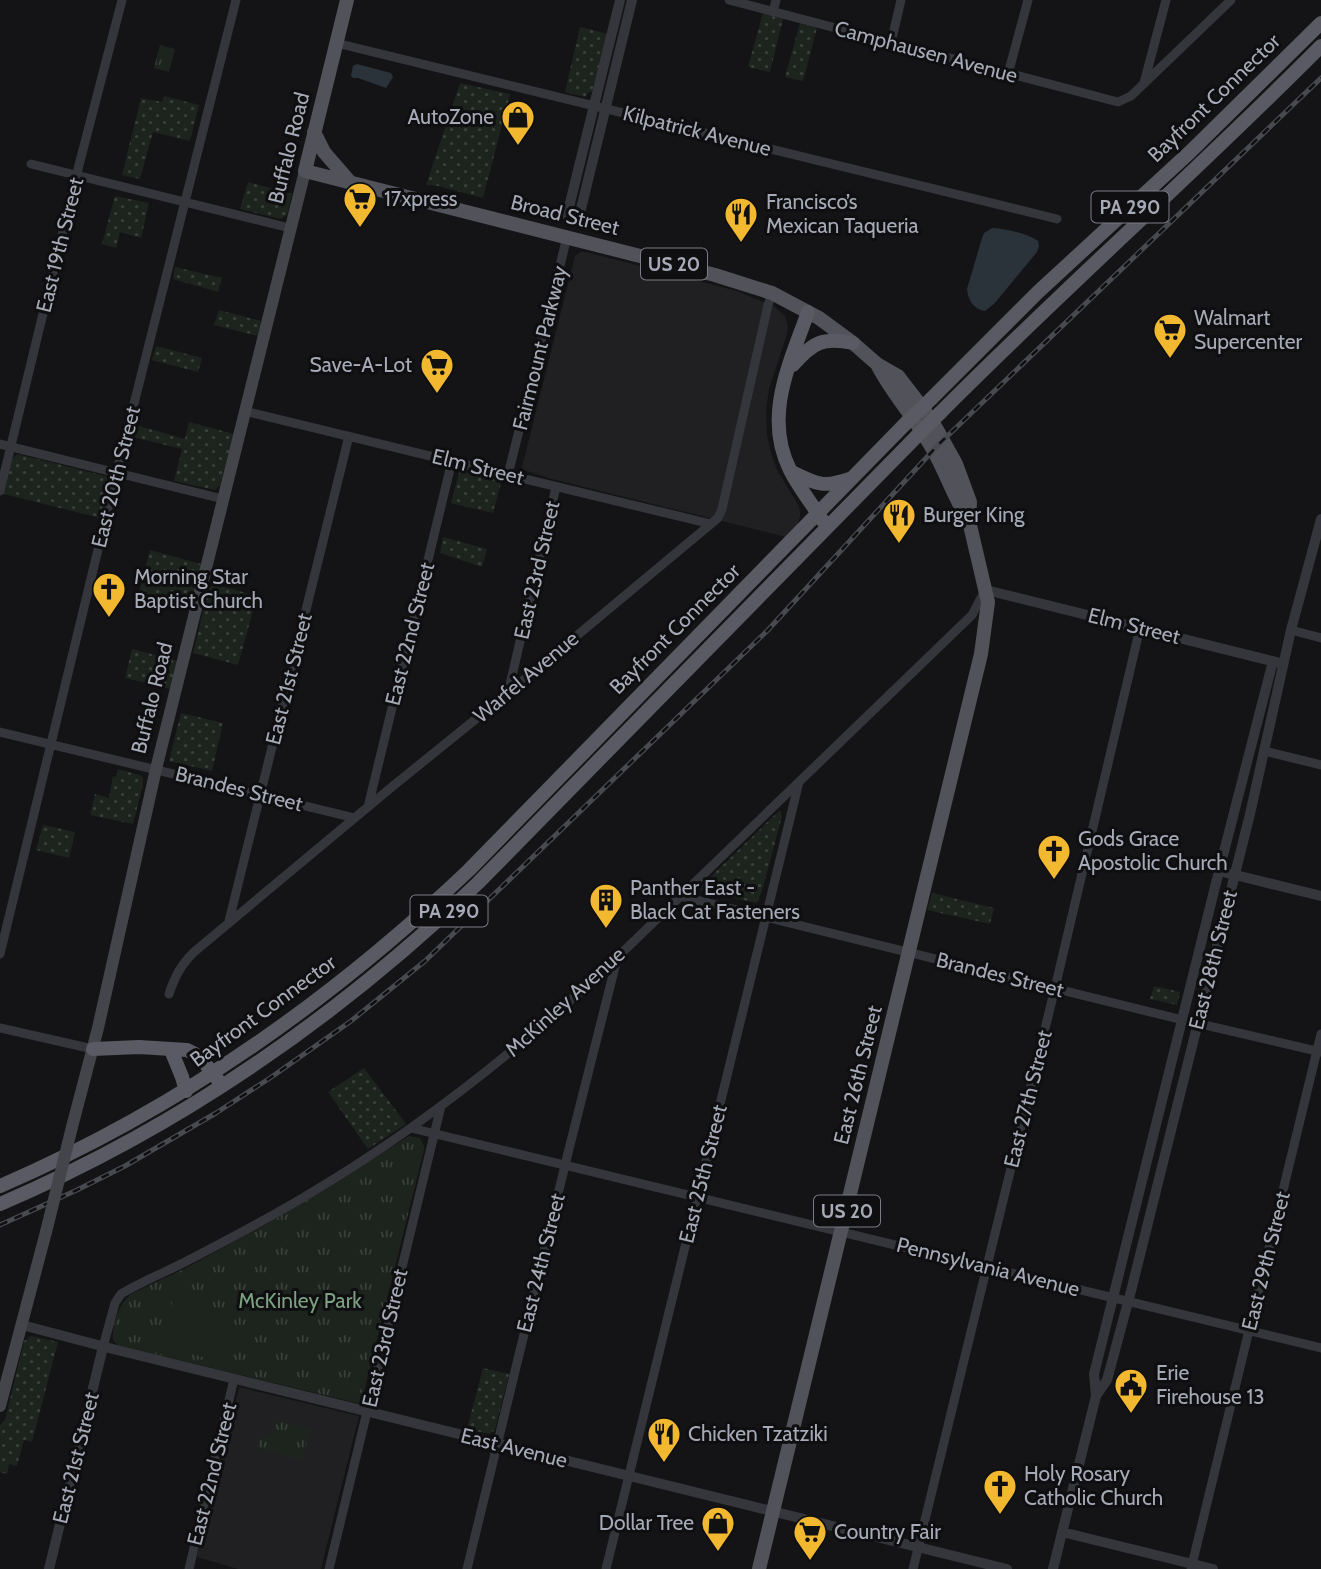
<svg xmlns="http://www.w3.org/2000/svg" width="1321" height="1569" font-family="Cabin,sans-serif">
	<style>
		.built { fill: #202023 }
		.grass { fill: url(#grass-dots) }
		.park { fill: url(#park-tufts) }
		.pitch { fill: #1c241d }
		.water { fill: #2a323a }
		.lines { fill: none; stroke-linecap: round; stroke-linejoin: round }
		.minor { stroke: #35363b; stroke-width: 9 }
		.tertiary { stroke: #35363b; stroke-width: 10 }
		.secondary { stroke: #43454b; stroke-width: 12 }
		.primary { stroke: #51525a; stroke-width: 14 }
		.trunk { stroke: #595a63; stroke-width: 14 }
		.rail-casing { stroke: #484a50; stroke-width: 5 }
		.rail { stroke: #0f0f11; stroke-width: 2.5; stroke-dasharray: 8; stroke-linecap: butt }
		.secondary-bridge { stroke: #43454b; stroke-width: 12 }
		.trunk-bridge { stroke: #595a63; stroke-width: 14 }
		.labels { text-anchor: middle; stroke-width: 6; stroke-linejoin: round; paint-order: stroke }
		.shield { fill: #0f0f11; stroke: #797c84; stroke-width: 2 }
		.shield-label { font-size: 19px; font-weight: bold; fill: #a6aab6 }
		.street-label { font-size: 21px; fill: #a6aab6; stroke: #0f0f11 }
		.poi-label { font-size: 21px; fill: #a6aab6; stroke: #0f0f11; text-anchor: start }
		.park-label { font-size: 21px; fill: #7ca180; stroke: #0f0f11 }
	</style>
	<defs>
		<pattern id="grass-dots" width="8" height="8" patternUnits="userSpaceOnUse" patternTransform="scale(1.75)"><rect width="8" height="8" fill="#1c241d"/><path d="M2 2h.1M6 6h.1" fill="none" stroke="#3a413c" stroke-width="1.8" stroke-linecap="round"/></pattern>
		<pattern id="park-tufts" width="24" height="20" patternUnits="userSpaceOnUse" patternTransform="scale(1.75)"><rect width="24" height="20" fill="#1c241d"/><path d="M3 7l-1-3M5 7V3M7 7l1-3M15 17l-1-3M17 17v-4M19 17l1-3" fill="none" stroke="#3a413c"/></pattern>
	</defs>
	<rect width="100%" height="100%" fill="#141416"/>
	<!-- built -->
	<path class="built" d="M580,252H586L737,291L775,307L785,316L788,327L787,334L769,389L766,411L767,435L771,453L778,472L798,504L800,512V517L796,528L786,537L552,479L524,470L522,467L575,256Z
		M239,1387L359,1416L321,1569H238L197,1557Z"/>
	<!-- grass -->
	<path class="grass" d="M763,13L783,19L770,72L748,67Z
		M800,23L817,28L803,81L785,77Z
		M580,27L608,34L592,92H589L585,97L565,92Z
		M460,83L510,94L483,198L438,186L426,185Z
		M164,96L199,105L190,141L153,132L140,179L122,175L141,98L162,102Z
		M248,182L292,194L287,215L281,219L240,209Z
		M115,196L149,203L141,238L120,232L116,248L102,244Z
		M175,267L222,278L218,292L173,279Z
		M219,310L261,321L258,336L214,325Z
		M156,346L202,358L198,372L152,360Z
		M189,422L234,434L220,485L215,490L174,481L182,449L133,437L136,425L185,439Z
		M17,454L109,477L110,481L100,518L4,494L12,459Z
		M460,469L502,479L493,513L451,503Z
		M443,537L487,549L482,567L440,553Z
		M150,550L201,564L191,610L138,596Z
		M210,583L257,596L238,665L193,653Z
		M132,649L178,661L171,689L125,678Z
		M181,713L223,723L212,771L169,761Z
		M118,769L140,775L143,778V785L133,824L90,815L95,794L109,798L113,776L116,777Z
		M780,810L782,816L762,891L757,903L700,890L701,886Z
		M43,825L75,832L69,858L36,850Z
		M932,893L994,908L990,924L927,910Z
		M1154,986L1180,992L1177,1005L1150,999Z
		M364,1068L406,1124L368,1149L328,1092Z
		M31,1336L58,1342L32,1442L24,1440L17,1466L9,1464L7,1474L0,1472V1425L5,1420L24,1341Z
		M483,1368L509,1374L495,1430L489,1434L467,1429Z"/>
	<!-- park -->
	<path class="park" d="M160,45L175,49L169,72L154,68Z
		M409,1136L420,1138L424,1146V1150L361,1404L118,1345L113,1340C112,1324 118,1305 131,1294L186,1268L263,1226L323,1191Z
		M276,1420L311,1429L302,1460L257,1449L261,1435L270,1437Z"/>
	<!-- pitch -->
	<path class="pitch" d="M173,1299L236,1314L224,1362L162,1347Z"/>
	<!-- water -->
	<path class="water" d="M357,64L391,73L393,77L386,88L358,78H353L351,76L353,66Z
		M992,228C1007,229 1026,233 1038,241L1039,246L1037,252L994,304L985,311C973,309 968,300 967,289L982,238L984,233Z"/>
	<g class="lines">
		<!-- minor -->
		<path class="minor" d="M729,0L1118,102L1131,96L1231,0
			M773,12L776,0
			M336,43L1057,219
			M891,43L901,0
			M1008,74L1028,0
			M1144,83L1166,0
			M31,164L290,228
			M244,411L711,524
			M0,444L223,499
			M508,475L567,237
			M0,491L79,165L122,0
			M1291,630L1321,638
			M508,693L556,487
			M0,732L355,818
			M1264,751L1321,765
			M368,807L452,461
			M680,896L1183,1020L1321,1052
			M229,921L349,436
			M0,954L119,463L236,0
			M169,994C175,976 181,965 194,952L393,786L508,693L718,518L722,509L768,305L772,293
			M0,1028L93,1049
			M411,1128L1321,1348
			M103,1347L115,1303L121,1294C141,1282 163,1273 183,1263C227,1240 272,1217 314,1191C418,1129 514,1053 603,971L972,615L984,592
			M189,1569L234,1379
			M329,1569L441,1106
			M467,1569L568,1153L617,959
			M606,1569L799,782
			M913,1569L1055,988L1140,628
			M1191,1569L1321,1034"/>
		<!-- tertiary -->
		<path class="tertiary" d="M620,0L570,203L567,215L573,221L579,217L632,0
			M986,590L1280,663
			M1219,871L1321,896
			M22,1325L113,1349L1007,1569
			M1096,1396L1107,1380L1131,1291L1250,814L1291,630L1321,519
			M1062,1532L1213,1569
			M49,1569L103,1347
			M1053,1569L1096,1396L1094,1374L1219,871L1273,661"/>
		<!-- secondary -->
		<path class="secondary" d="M72,1127L98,1028L156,769L305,171
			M0,1406L46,1232"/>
		<!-- primary -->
		<path class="primary" d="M347,0L305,171L715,275L772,293L819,318L853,343L877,364L898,376L925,411L936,428L956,464L970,502L969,521L988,602L981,654L759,1569
			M314,132L324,152L350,182
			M878,366C893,395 916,419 932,448C946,472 954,498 969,521"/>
		<!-- trunk -->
		<path class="trunk" d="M808,312C790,363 763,416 790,470C799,488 812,504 823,521
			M793,365C813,342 823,337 853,343
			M931,399L1038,292L1190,152L1321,23
			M940,413C1064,288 1197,171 1321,46
			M792,472C818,485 824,488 852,478
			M93,1049L139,1047L187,1050L195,1054L203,1061L218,1080
			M171,1050L182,1077L186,1091
			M0,1186C175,1111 331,1001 469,870L907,422
			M0,1204C178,1128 338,1017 478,883L916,437"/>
		<defs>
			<path id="rail" d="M0,1225L77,1190L125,1166L216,1113L270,1078L351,1021L425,961L768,630L938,445L1321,78"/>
		</defs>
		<!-- rail casing -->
		<use href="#rail" class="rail-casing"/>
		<!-- rail -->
		<use href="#rail" class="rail"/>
		<!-- secondary-bridge -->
		<path class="secondary-bridge" d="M46,1232L72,1127"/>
		<!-- trunk-bridge -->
		<path class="trunk-bridge" d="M907,422L931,399
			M916,437L940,413"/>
	</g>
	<!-- icons -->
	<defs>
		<symbol id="shop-pin" viewBox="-11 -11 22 30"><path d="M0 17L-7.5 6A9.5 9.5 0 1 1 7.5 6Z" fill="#f2b82f" stroke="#0f0f11"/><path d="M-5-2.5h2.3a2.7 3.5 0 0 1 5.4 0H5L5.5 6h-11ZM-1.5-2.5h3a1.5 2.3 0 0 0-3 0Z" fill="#111"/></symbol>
		<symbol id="supermarket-pin" viewBox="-11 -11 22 30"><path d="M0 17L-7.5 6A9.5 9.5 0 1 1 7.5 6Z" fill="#f2b82f" stroke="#0f0f11"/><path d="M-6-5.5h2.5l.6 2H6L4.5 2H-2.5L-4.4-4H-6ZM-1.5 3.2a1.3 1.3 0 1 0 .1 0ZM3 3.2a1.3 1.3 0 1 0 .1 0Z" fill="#111"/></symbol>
		<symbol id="restaurant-pin" viewBox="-11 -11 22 30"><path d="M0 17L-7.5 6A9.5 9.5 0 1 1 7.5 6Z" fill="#f2b82f" stroke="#0f0f11"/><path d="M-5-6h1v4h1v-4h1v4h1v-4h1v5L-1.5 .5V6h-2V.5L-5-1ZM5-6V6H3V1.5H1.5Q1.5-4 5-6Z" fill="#111"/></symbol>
		<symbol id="church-pin" viewBox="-11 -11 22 30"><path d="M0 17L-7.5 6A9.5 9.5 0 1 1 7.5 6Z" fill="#f2b82f" stroke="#0f0f11"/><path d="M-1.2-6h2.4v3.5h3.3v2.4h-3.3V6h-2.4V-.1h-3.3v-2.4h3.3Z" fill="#111"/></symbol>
		<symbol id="building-pin" viewBox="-11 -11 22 30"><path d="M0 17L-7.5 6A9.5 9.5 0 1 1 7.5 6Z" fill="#f2b82f" stroke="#0f0f11"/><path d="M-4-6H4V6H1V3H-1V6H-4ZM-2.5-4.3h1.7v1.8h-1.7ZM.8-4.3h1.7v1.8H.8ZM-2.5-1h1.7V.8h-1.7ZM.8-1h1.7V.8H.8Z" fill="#111"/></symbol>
		<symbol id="civic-pin" viewBox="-11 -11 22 30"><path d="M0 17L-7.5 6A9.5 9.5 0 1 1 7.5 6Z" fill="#f2b82f" stroke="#0f0f11"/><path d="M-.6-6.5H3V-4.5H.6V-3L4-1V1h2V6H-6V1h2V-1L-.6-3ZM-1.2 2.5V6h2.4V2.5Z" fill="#111"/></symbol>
	</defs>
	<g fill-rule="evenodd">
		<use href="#shop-pin" x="499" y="98" width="38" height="52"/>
		<use href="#supermarket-pin" x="341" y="180" width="38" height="52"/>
		<use href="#restaurant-pin" x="722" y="195" width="38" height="52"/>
		<use href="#supermarket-pin" x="1151" y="311" width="38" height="52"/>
		<use href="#supermarket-pin" x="418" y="346" width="38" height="52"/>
		<use href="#restaurant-pin" x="880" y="496" width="38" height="52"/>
		<use href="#church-pin" x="90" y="570" width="38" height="52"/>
		<use href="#church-pin" x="1035" y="832" width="38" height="52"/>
		<use href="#building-pin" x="587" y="881" width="38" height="52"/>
		<use href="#civic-pin" x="1112" y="1366" width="38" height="52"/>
		<use href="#restaurant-pin" x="645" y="1415" width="38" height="52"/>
		<use href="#church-pin" x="981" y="1467" width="38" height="52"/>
		<use href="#shop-pin" x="699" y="1504" width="38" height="52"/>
		<use href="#supermarket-pin" x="791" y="1513" width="38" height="52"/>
	</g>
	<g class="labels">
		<!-- shield labels -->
		<g class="shield">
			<rect x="1091.5" y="191.5" width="77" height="31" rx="5"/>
			<rect x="641" y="248.5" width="66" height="31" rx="5"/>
			<rect x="410.5" y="895.5" width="77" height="31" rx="5"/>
			<rect x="814" y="1195.5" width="66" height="31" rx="5"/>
		</g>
		<g class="shield-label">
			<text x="1130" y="214">PA 290</text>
			<text x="674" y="271">US 20</text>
			<text x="449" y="918">PA 290</text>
			<text x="847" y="1218">US 20</text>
		</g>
		<!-- street labels -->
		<g class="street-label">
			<text transform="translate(926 52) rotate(15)" y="7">Camphausen Avenue</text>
			<text transform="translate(1214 98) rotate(-44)" y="7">Bayfront Connector</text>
			<text transform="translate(697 131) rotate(14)" y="7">Kilpatrick Avenue</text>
			<text transform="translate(289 148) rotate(-76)" y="7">Buffalo Road</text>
			<text transform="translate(565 215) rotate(14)" y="7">Broad Street</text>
			<text transform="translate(60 245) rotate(-76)" y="7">East 19th Street</text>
			<text transform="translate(540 348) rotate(-76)" y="7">Fairmount Parkway</text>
			<text transform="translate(478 467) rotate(14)" y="7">Elm Street</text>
			<text transform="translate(116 477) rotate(-76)" y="7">East 20th Street</text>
			<text transform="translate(537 570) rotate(-77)" y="7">East 23rd Street</text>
			<text transform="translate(1134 626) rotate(14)" y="7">Elm Street</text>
			<text transform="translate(675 629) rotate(-45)" y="7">Bayfront Connector</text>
			<text transform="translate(410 634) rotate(-76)" y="7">East 22nd Street</text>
			<text transform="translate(526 677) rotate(-40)" y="7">Warfel Avenue</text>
			<text transform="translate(289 679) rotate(-76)" y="7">East 21st Street</text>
			<text transform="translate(152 698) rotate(-76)" y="7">Buffalo Road</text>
			<text transform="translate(239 789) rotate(14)" y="7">Brandes Street</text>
			<text transform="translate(1213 960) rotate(-76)" y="7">East 28th Street</text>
			<text transform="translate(1000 975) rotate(14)" y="7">Brandes Street</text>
			<text transform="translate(565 1002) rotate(-42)" y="7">McKinley Avenue</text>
			<text transform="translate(263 1011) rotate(-36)" y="7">Bayfront Connector</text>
			<text transform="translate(858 1075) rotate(-76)" y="7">East 26th Street</text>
			<text transform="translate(1028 1099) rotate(-76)" y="7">East 27th Street</text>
			<text transform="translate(703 1174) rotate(-76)" y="7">East 25th Street</text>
			<text transform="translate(1266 1261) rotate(-76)" y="7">East 29th Street</text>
			<text transform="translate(541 1263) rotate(-76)" y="7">East 24th Street</text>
			<text transform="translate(988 1267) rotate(14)" y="7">Pennsylvania Avenue</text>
			<text transform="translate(385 1338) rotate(-77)" y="7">East 23rd Street</text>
			<text transform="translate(514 1448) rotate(14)" y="7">East Avenue</text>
			<text transform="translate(76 1458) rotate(-76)" y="7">East 21st Street</text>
			<text transform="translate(212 1474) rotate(-76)" y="7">East 22nd Street</text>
		</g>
		<!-- poi labels -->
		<g class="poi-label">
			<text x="494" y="124" text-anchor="end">AutoZone</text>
			<text x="384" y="206">17xpress</text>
			<text x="766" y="209">Francisco’s<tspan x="766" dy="24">Mexican Taqueria</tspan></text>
			<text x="1194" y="325">Walmart<tspan x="1194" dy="24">Supercenter</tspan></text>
			<text x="412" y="372" text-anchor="end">Save-A-Lot</text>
			<text x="923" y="522">Burger King</text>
			<text x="134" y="584">Morning Star<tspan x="134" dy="24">Baptist Church</tspan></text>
			<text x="1078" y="846">Gods Grace<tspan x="1078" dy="24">Apostolic Church</tspan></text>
			<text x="630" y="895">Panther East -<tspan x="630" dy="24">Black Cat Fasteners</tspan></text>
			<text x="1156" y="1380">Erie<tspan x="1156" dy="24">Firehouse 13</tspan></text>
			<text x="688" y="1441">Chicken Tzatziki</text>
			<text x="1024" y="1481">Holy Rosary<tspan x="1024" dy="24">Catholic Church</tspan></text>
			<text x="694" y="1530" text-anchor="end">Dollar Tree</text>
			<text x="834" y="1539">Country Fair</text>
		</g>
		<!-- park labels -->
		<g class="park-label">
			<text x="300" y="1308">McKinley Park</text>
		</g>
	</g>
</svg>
